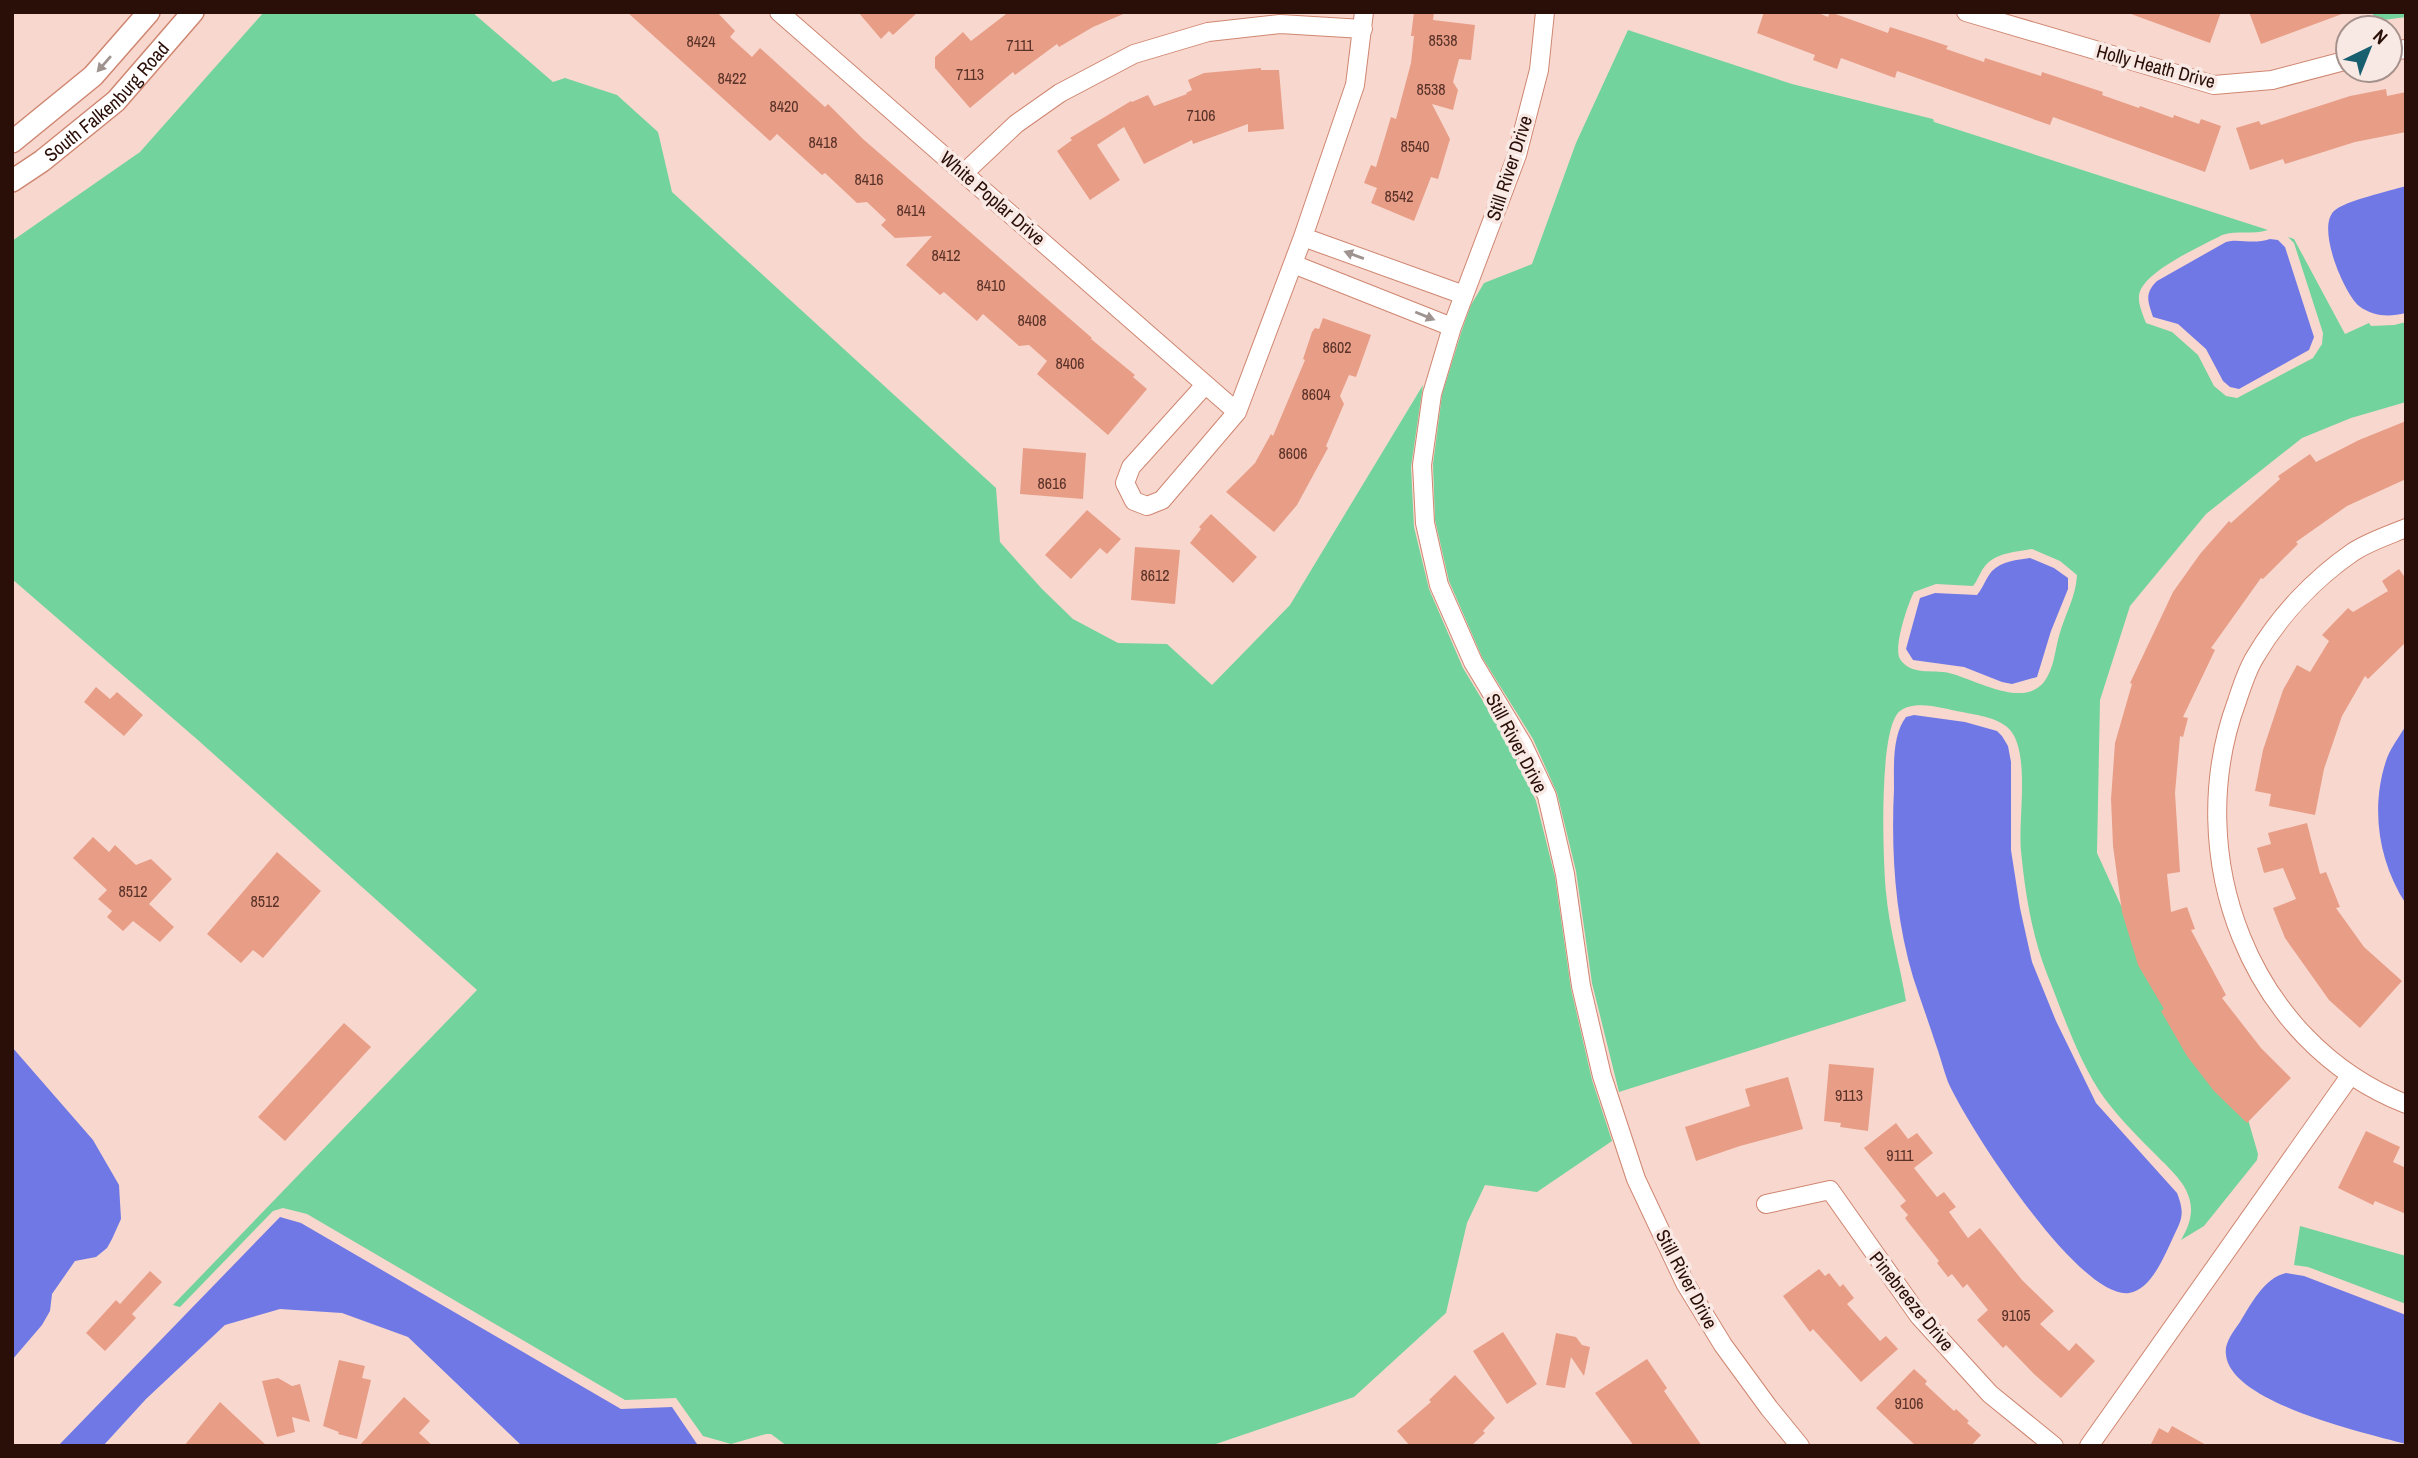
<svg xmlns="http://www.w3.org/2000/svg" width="2418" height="1458" font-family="'Archivo Narrow',sans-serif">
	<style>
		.green { fill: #72d39c; fill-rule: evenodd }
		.water { fill: #6f78e5 }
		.building { fill: #e89d87 }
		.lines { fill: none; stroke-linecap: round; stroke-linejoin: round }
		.minor-casing { stroke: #cf8671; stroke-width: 20 }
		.tertiary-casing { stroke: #cf8671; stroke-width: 24 }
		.minor { stroke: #fff; stroke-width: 18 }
		.tertiary { stroke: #fff; stroke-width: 21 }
		.oneway { fill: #9f9390 }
		.labels { text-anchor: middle; stroke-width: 7; stroke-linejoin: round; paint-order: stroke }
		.number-label { font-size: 16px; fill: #5a3228 }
		.street-label { font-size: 19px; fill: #2a0f08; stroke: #f9e9e4 }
	</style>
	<rect width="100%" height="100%" fill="#f8d8ce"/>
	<!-- green -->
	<path class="green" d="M264,12H472L553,82L565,78L617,95L658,132L672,192L996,488L1000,542L1042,589L1073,619L1118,643L1167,644L1212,685L1290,605L1423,385L1411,467L1414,527L1429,589L1463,668L1513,751L1536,801L1555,877L1571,989L1592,1080L1612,1141L1537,1192L1485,1185L1467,1223L1446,1313L1354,1397L1210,1446H787L771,1434H766L731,1444L703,1436L676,1398L625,1400L307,1214L283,1208L273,1211L180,1307L173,1305L477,990L199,741L12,579V241L140,152Z
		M2372,12H2406V17L2376,21Z
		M1628,30L1792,84L1933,119L1934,122L2268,230C2252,235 2238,230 2222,235C2202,246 2141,272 2139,296C2138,304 2143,315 2146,323L2172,332L2198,355L2214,386L2226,396L2237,398L2313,358L2322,344L2323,333L2294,243L2288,237L2294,239L2345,334L2369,323L2371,326L2394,325L2406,322V402L2351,418L2302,438L2206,514L2130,606L2100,700L2097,853L2160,991L2245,1109L2258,1154L2257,1160L2204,1226L2181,1240C2191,1223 2195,1208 2186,1190C2180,1178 2168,1167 2159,1158C2140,1139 2121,1120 2105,1099C2079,1063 2064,1016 2047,974C2032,936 2025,892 2021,851C2018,819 2030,756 2011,731C2001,718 1977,715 1962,712C1945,709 1916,699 1900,711C1878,728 1883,861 1886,892C1889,928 1900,965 1906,1001L1619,1092L1592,983L1576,871L1557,793L1533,739L1482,657L1449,581L1435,520L1433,464L1442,395L1462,330L1471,305L1484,283L1532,264L1576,143ZM2032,549L2060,561L2077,575C2076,597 2065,614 2059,636C2055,650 2054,669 2044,682C2022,709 1975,679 1949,673C1932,669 1911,676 1900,659C1893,648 1908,603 1914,592L1936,584L1973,586C1978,580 1980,572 1985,566C1997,552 2016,552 2032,549Z
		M2300,1226L2406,1256V1304L2308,1267L2294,1265Z"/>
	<!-- water -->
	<path class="water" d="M2406,186V313C2389,317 2374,317 2359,306C2344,293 2316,228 2334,211C2344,201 2390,191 2406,186Z
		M2270,239L2278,240L2285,247L2314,337L2309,350L2239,389L2230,387L2223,381L2206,349L2178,324L2153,317C2148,301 2144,294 2157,281L2226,242C2239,238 2252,245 2270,239Z
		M2030,558L2054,568L2068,578V589L2051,631L2037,677L2012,684L2002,682L1964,667L1913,660L1906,649L1920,598L1935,593L1977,595C1983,588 1986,578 1992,571C2002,561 2017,560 2030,558Z
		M1914,715L1965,722L1997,731L2002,736L2008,746L2011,762V850L2020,908L2032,962L2056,1021L2096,1103L2177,1193C2186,1216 2181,1220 2171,1242C2163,1259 2150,1290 2129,1293C2079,1300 1967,1125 1948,1082C1943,1069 1940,1055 1935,1042C1928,1020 1920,999 1913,977C1895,916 1891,852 1894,789C1894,767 1892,735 1906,717Z
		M2406,725V904C2378,861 2370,807 2387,758C2391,747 2400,736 2406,725Z
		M12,1047L93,1140L119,1185L121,1219L112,1239L107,1248L96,1257L75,1261L52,1294L50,1311L42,1325L12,1360Z
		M280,1217L301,1223L621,1409L672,1407L697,1444L703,1446H522L408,1337L342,1313L280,1309L225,1325L146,1399L103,1446H58Z
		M2286,1273L2304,1276L2406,1315V1444C2365,1433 2231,1403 2226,1355C2224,1343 2233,1332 2240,1322C2251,1304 2264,1278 2286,1273Z"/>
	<!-- building -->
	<path class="building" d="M627,12H717L735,31L730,37L752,57L760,48L825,107L828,104L863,139L1092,338L1091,339L1135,375L1133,377L1147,389L1108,435L1037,374L1047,361L1029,345L1019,346L983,314L977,321L944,292L940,295L906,265L932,236L895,238L881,225L886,220L867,202L857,203L825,173L822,175L777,134L770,141Z
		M858,12H918L893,35L889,31L881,39Z
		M1020,12H1128L1093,27L1059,47L1057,44L1015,75L1013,72L970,108L935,68V57L963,32L971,41L1006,14Z
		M1414,12H1434L1433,20L1475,25L1471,60L1459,59L1453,82L1458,90L1453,110L1432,104L1450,139L1438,179L1431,177L1414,221L1371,203L1377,188L1364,183L1371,165L1376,167L1391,117L1396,119L1411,63L1414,36H1411Z
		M1764,12H1816L1828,17L1830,12L1888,33L1890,27L1927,39L1948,46L1946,49L1984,62L1985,58L2041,76L2042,72L2103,92L2102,95L2139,108L2140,106L2173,118L2174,115L2199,124L2201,119L2221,126L2205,172L2053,117L2050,125L1897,71L1895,78L1841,58L1837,69L1813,60L1815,55L1757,33Z
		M2132,12H2221L2210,43L2131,14Z
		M2249,12H2342V14L2261,44Z
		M1261,68V70H1279L1284,129L1248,132V124L1193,144L1192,140L1144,164L1124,127L1097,145L1120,180L1090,200L1057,151L1072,140L1070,138L1131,101L1132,102L1148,95L1154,106L1187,94L1186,93L1192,90L1188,80L1204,73Z
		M2386,89L2387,96L2406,92V132L2355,142L2285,164L2283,159L2250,170L2236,128L2259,121L2261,125L2350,96Z
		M1323,318L1371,335L1356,377L1349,375L1340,396L1344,404L1326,446L1328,448L1297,505L1274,532L1226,492L1255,463L1271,434L1273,436L1305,360L1303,359L1312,332L1315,328L1319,329Z
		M2406,421V479L2347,506L2296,542L2298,544L2263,579L2261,578L2211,648L2215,650L2183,717L2188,718L2183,737L2180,736L2175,793L2180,872L2167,874L2171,912L2187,907L2195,929L2191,930L2226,995L2222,998L2261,1048L2291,1078L2247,1123L2214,1091L2187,1056L2161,1011L2164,1009L2138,965L2122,912L2113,846L2111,799L2115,743L2132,684L2130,683L2173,592L2200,554L2229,521L2231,523L2280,479L2278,476L2310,454L2316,462L2359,440Z
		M1023,448L1086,453L1083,499L1020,494Z
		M1087,510L1121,539L1107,554L1100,548L1071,579L1045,555Z
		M1211,514L1257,557L1233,583L1190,543L1201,529L1199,527Z
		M1135,547L1180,550L1175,604L1131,600Z
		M2399,569L2406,579V642L2368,679L2365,676L2342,716L2324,769L2315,815L2269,806L2271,794L2255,791L2263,750L2283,690L2297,665L2310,672L2329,641L2322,635L2348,608L2353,612L2388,591L2382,581Z
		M96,687L110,699L117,692L143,715L124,736L84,702Z
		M2307,823L2320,874L2326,872L2340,907L2336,908L2364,947L2402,981L2360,1028L2329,1000L2285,938L2273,908L2296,899L2283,868L2264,873L2257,848L2271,844L2268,833Z
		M93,837L109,852L115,845L136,865L151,859L172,879L149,904L174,927L160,942L133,921L123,931L107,917L112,911L98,899L107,890L73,858Z
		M277,852L321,891L263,958L253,950L241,963L207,934Z
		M344,1023L371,1047L285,1141L258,1117Z
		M1829,1064L1874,1068L1868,1131L1840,1127L1841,1123L1824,1121Z
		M1788,1077L1803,1129L1740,1146L1696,1161L1685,1127L1750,1106L1745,1089Z
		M1896,1123L1908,1139L1917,1133L1933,1153L1914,1168L1937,1197L1944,1192L1956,1207L1949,1212L1968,1238L1980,1228L2022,1280L2054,1311L2040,1324L2069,1351L2076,1343L2095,1361L2061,1398L2034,1374L2006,1345L2003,1348L1977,1320L1988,1310L1967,1284L1963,1288L1952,1274L1948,1277L1937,1263L1939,1261L1908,1222L1905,1218L1908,1215L1900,1206L1906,1201L1864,1148Z
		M2366,1131L2400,1147L2393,1162L2406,1168V1214L2375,1201L2373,1205L2338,1188Z
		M1819,1269L1825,1276L1829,1273L1840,1287L1843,1284L1854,1298L1847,1304L1880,1341L1886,1336L1898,1349L1861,1382L1813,1329L1810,1332L1783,1296Z
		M150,1271L162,1282L132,1314L136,1318L105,1351L86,1333L116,1300L120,1304Z
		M1503,1332L1537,1384L1507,1404L1473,1351Z
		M1556,1333L1576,1337L1582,1345L1590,1347L1584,1376L1571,1357L1565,1388L1546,1385Z
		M1647,1359L1667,1388L1664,1391L1702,1446H1634L1595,1393Z
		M339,1360L365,1366L362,1378L371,1380L357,1439L338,1434L339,1432L323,1426Z
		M1914,1369L1927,1381L1925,1384L1954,1411L1956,1409L1969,1421L1967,1423L1981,1435L1971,1446H1916L1876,1408Z
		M1455,1375L1495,1418L1483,1431L1485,1433L1471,1446H1410L1397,1431L1431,1402L1429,1400Z
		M278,1378L292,1386L300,1384L310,1422L292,1417L295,1432L277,1437L262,1381Z
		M404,1397L430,1421L419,1433L433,1446H359Z
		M220,1402L267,1446H184Z
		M2172,1426L2208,1446H2150L2159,1428L2168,1433Z"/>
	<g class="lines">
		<defs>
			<path id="minor" d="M779,12L1237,412
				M1545,12L1539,70L1517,155L1452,327L1432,394L1422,465L1425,523L1439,585L1473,662L1523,745L1547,796L1565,874L1581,986L1602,1076L1636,1179L1685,1283L1723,1345L1769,1408L1800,1446
				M1966,12L2214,85L2272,80L2348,60
				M2390,51L2406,49
				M964,173L1016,124L1060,93L1134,54L1208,32L1280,24L1363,29
				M1303,237L1464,295
				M1293,264L1452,327
				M1205,385L1131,467L1125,483L1134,501L1147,506L1162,500L1237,412L1303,237L1355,85L1364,12
				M2406,528C2389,535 2368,542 2353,552C2314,579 2279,616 2255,657C2247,670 2242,686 2237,701C2180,855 2249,1042 2406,1104
				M1766,1204L1830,1190L1919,1316L1990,1394L2054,1446
				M2089,1446L2350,1076"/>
			<g id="tertiary">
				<path d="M12,142L93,76L149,12"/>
				<path id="s1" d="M12,181L42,161L116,101L193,12"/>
			</g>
		</defs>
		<!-- minor casing -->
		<use href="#minor" class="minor-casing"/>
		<!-- tertiary casing -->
		<use href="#tertiary" class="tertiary-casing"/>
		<!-- minor -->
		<use href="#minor" class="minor"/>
		<!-- tertiary -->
		<use href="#tertiary" class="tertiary"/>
	</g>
	<!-- one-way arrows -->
	<defs><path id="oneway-solid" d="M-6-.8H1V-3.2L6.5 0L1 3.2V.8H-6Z" transform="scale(1.75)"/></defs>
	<g class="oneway">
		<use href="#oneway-solid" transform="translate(104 64) rotate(131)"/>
		<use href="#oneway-solid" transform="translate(1354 255) rotate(-160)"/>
		<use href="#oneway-solid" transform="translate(1425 316) rotate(22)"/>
	</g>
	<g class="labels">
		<!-- number labels -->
		<g class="number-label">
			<text x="1443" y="46">8538</text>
			<text x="701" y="47">8424</text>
			<text x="1020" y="51">7111</text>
			<text x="970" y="80">7113</text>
			<text x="732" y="84">8422</text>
			<text x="1431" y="95">8538</text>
			<text x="784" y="112">8420</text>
			<text x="1201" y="121">7106</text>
			<text x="823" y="148">8418</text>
			<text x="1415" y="152">8540</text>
			<text x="869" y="185">8416</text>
			<text x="1399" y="202">8542</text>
			<text x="911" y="216">8414</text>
			<text x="946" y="261">8412</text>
			<text x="991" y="291">8410</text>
			<text x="1032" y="326">8408</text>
			<text x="1337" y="353">8602</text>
			<text x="1070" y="369">8406</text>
			<text x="1316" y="400">8604</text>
			<text x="1293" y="459">8606</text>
			<text x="1052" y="489">8616</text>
			<text x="1155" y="581">8612</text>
			<text x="133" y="897">8512</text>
			<text x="265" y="907">8512</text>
			<text x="1849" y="1101">9113</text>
			<text x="1900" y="1161">9111</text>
			<text x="2016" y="1321">9105</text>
			<text x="1909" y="1409">9106</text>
		</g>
		<!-- street labels -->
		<g class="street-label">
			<text transform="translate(2156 66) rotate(15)" y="7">Holly Heath Drive</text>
			<text dy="7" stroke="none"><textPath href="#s1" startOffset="124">South Falkenburg Road</textPath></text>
			<text transform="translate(1509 168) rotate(-72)" y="7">Still River Drive</text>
			<text transform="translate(993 198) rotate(41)" y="7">White Poplar Drive</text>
			<text transform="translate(1517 743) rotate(62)" y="7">Still River Drive</text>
			<text transform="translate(1687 1279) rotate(62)" y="7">Still River Drive</text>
			<text transform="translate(1912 1301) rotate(51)" y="7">Pinebreeze Drive</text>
		</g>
	</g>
	<!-- border -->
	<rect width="2418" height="1458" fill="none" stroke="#2a0f08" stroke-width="28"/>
	<!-- north arrow -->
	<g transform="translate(2369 49) rotate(43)"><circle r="33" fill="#f9e9e4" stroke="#a6928c" stroke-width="2"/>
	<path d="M0-5L12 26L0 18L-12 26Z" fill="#185f6f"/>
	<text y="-10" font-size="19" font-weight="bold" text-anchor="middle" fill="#2a0f08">N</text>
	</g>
</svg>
